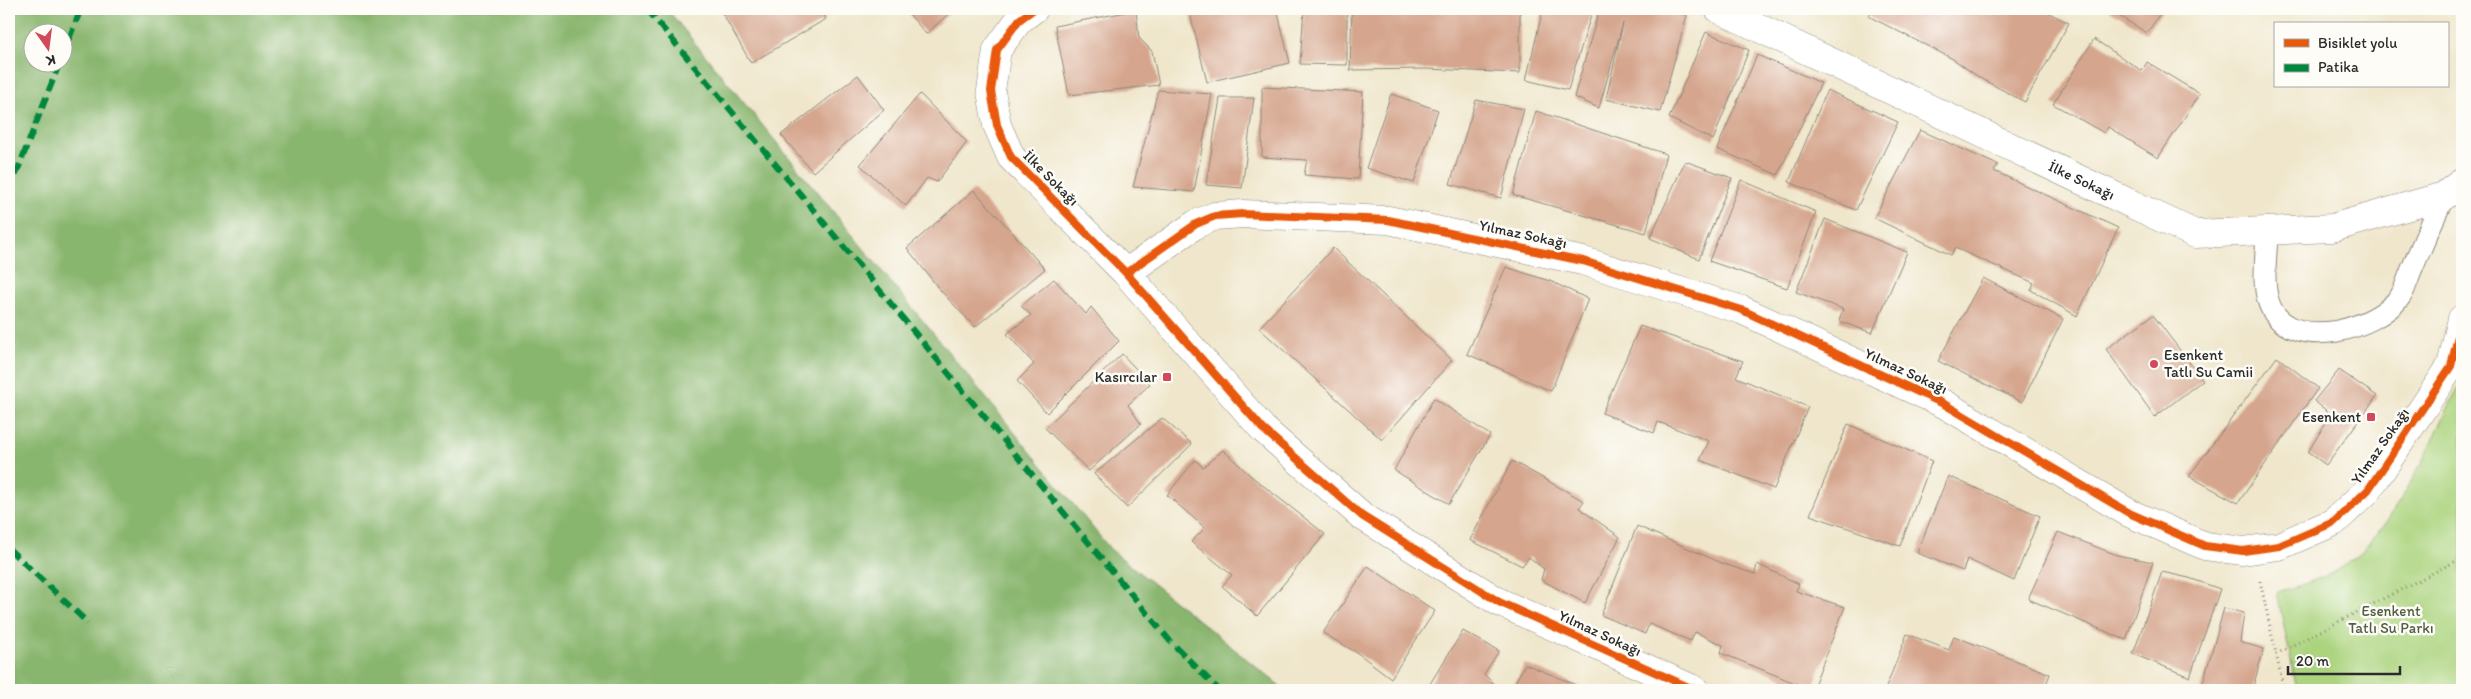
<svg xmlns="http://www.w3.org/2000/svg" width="2471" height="699" font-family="Itim,sans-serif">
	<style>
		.green { fill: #acd47f; stroke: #6c8055 }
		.forest { fill: #89b66e; stroke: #5a704c; fill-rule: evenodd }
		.building { fill: #d5a58d }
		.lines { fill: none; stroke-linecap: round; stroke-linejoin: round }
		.lane-casing { stroke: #8d887b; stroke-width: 23 }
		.street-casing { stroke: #8d887b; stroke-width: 29 }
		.path { stroke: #8d887b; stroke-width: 3; stroke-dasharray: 1 4; stroke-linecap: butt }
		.lane { stroke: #fff; stroke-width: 21 }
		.street { stroke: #fff; stroke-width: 28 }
		.quiet { stroke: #00873e; stroke-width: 6; stroke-dasharray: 12 6; stroke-linecap: butt }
		.cycleway-casing { stroke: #fdfcf7; stroke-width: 11 }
		.cycleway { stroke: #e8590c; stroke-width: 8 }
		.poi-dot { fill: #d1495b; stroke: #fdfcf7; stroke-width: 2 }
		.labels { text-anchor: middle; stroke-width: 5; stroke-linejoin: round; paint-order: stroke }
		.street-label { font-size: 15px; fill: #2b2b2b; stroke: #fdfcf7 }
		.poi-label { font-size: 15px; fill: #2b2b2b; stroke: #fdfcf7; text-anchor: end }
		.park-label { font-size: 15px; fill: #525e44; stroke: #fdfcf7 }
	</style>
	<rect width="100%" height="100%" fill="#fdfcf7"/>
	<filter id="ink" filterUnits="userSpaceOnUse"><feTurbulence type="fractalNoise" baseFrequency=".02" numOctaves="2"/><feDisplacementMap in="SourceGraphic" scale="10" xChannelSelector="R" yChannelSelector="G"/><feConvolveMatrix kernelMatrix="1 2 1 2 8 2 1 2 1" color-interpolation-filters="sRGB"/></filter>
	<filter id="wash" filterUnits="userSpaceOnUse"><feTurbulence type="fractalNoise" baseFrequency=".0096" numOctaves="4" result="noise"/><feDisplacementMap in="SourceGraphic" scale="20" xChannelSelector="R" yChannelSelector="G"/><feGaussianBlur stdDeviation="1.12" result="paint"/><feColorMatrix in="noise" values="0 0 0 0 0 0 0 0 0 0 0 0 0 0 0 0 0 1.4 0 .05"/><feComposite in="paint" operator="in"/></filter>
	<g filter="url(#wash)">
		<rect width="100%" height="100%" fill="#efe6cb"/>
		<!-- green -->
		<path class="green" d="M2462,379V690H2297L2277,592C2298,586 2319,580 2338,570C2392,539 2435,434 2462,379Z"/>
		<!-- forest -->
		<path class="forest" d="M9,9H667L1110,549L1285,690H9ZM32,32H62V62H32Z"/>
		<g id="blocks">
			<!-- building -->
			<path class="building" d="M720,9H820L826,19L751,63Z
				M905,9H954L926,34Z
				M1189,9H1277L1290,63L1207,82Z
				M1304,9H1347V65L1300,64Z
				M1352,9H1520V73L1427,69L1350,70Z
				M1543,9H1593L1568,90L1526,80Z
				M1629,9H1661L1687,15L1660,112L1606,99L1623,23L1599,108L1574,97L1599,11L1626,15Z
				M1873,9H2041L2069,23L2025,102L1980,78L1953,59L1868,16Z
				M2108,9H2163L2147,33Z
				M1136,10L1139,38L1152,51L1159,85L1069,95L1055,26Z
				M1706,32L1749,50L1713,140L1669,118Z
				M2094,39L2142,71L2147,62L2200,94L2158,158L2108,127L2104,133L2053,104Z
				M1757,55L1821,83L1778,175L1717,149Z
				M858,75L884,110L813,172L781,135Z
				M1262,87L1363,92L1358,179L1304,175L1307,160L1262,157Z
				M1158,90L1212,94L1194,192L1133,187Z
				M1827,90L1898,122L1856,210L1789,182Z
				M920,94L967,142L937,182L927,178L906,206L860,165Z
				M1391,94L1438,110L1414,183L1366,168Z
				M1220,98H1254L1242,188L1206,185Z
				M1476,100L1524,109L1501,198L1450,184Z
				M1536,111L1666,154L1646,233L1513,195Z
				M1920,130L1998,165L1994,171L2118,228L2077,316L2031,290L2034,283L1955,248L1951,255L1874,218Z
				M1685,161L1732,178L1699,259L1650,238Z
				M1741,180L1816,212L1787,288L1709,261Z
				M974,190L1045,269L975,327L940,290L907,248Z
				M1825,219L1907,252L1872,333L1839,321L1843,309L1796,292Z
				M1333,248L1452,360L1382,440L1259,328Z
				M1506,267L1550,281L1588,299L1551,391L1467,354Z
				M1983,278L2063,319L2022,402L1938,361Z
				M1054,279L1086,314L1091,307L1119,341L1047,413L1017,381L1034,364L1007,334L1031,315L1021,306Z
				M2153,315L2203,380L2155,417L2106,349Z
				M1640,326L1743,361L1736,377L1808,407L1774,489L1700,460L1709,441L1658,422L1654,433L1602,413Z
				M1122,354L1150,384L1128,405L1141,424L1089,471L1045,428Z
				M2277,357L2318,388L2238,503L2189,476Z
				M2339,370L2377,396L2326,465L2308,452L2331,414L2314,401Z
				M1434,398L1490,435L1449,504L1394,470Z
				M1162,418L1192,444L1127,508L1094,474Z
				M1848,424L1932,461L1900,546L1810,515Z
				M1223,450L1251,476L1325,534L1257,616L1222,586L1232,575L1191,542L1205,528L1167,495L1195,460L1203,467Z
				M1512,461L1584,501L1579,508L1620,537L1585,603L1541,580L1544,569L1529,557L1522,566L1470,540Z
				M1948,476L2040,516L2014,581L1967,559L1963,571L1917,553Z
				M1637,526L1724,564L1755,574L1757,564L1799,584L1796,591L1845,607L1812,690L1721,653L1723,645L1695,632L1691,641L1649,624L1645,634L1601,615Z
				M2058,532L2117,555L2153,562L2126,640L2028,599Z
				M1368,566L1435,611L1391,678L1359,654L1323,633Z
				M2162,572L2189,578L2220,589L2190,677L2133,654Z
				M2224,608L2244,613L2240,642L2264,649L2252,690H2201Z
				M1463,631L1499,651L1484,674L1494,684L1490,690H1426Z
				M1907,634L1949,650L1954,636L2050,674L2044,690H1885Z
				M1525,664L1567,681L1585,690H1511Z
				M2072,686L2083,690H2071Z"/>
		</g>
	</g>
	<g filter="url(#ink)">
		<use href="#blocks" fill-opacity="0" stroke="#8d887b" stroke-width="1"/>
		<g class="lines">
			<defs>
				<path id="lane" d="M2267,231C2267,255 2260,288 2272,310C2296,352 2376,329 2400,297C2405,290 2408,278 2412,269C2422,245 2433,220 2444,196"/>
				<g id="street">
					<path d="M1034,9L1019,20L997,50L991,91L997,125L1011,157L1126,273L1263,429L1362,516L1499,602L1695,690"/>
					<path id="s1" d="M1719,9L2195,234L2332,228L2444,196L2462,182"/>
					<path d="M1126,273L1196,224L1215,216L1243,214L1388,220L1583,261L1742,310L1944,404L2129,513L2205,546L2243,551L2279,546L2334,522L2368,490L2451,366L2462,319"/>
				</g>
			</defs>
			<!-- lane casing -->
			<use href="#lane" class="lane-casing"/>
			<!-- street casing -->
			<use href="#street" class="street-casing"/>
			<!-- path -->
			<path class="path" d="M2260,581L2284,690
				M2276,654L2462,558"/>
			<!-- lane -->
			<use href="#lane" class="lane"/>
			<!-- street -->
			<use href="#street" class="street"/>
			<!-- quiet -->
			<path class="quiet" d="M647,9L1170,641L1219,690
				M62,56L81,9
				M9,192L60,62
				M9,549L88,623"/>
			<defs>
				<path id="cycleway" d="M1034,9L1019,20L997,50L991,91L997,125L1011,157L1126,273L1263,429L1362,516L1499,602L1695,690
					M1126,273L1196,224L1215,216L1243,214L1388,220L1583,261L1742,310L1944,404L2129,513L2205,546L2243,551L2279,546L2334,522L2368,490L2451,366L2462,319"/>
			</defs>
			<!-- cycleway casing -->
			<use href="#cycleway" class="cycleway-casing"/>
			<!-- cycleway -->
			<use href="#cycleway" class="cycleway"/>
		</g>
	</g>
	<!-- markers -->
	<g class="poi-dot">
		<circle cx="2154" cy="364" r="5"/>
		<rect x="1162" y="372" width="10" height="10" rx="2.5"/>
		<rect x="2366" y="412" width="10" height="10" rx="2.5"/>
	</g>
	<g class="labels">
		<!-- street labels -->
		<g class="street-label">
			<text transform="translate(1051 178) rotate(45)" y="5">İlke Sokağı</text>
			<text dy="5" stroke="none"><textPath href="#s1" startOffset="401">İlke Sokağı</textPath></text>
			<text transform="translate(1523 234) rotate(12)" y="5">Yılmaz Sokağı</text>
			<text transform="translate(1906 371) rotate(25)" y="5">Yılmaz Sokağı</text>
			<text transform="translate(2380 446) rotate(-55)" y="5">Yılmaz Sokağı</text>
			<text transform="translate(1600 633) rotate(25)" y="5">Yılmaz Sokağı</text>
		</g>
		<!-- poi labels -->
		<g class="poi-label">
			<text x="2164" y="360" text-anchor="start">Esenkent<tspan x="2164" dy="17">Tatlı Su Camii</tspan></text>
			<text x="1157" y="382">Kasırcılar</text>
			<text x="2361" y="422">Esenkent</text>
		</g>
		<!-- park labels -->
		<g class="park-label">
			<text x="2391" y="616">Esenkent<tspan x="2391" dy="17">Tatlı Su Parkı</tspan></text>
		</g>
	</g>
	<!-- margin -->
	<rect width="2471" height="699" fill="none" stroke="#fdfcf7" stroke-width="30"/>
	<!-- legend -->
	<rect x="2274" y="22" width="175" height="65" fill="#fdfcf7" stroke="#a9a8a5"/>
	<rect x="2284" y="39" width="25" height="8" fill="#e8590c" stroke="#a9a8a5"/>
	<text x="2318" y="48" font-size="15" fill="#2b2b2b">Bisiklet yolu</text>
	<rect x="2284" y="64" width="25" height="8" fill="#00873e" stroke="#a9a8a5"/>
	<text x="2318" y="72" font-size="15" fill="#2b2b2b">Patika</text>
	<!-- north arrow -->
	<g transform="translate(48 48) rotate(166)"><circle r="24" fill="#fdfcf7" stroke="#a9a8a5"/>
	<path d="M0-4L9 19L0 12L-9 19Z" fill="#d1495b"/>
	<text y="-8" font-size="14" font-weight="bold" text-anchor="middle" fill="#2b2b2b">K</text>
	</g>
	<!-- scale -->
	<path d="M2288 666v8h112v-8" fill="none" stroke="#2b2b2b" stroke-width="2.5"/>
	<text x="2296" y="666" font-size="15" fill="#2b2b2b" stroke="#fdfcf7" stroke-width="4" paint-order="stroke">20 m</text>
</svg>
